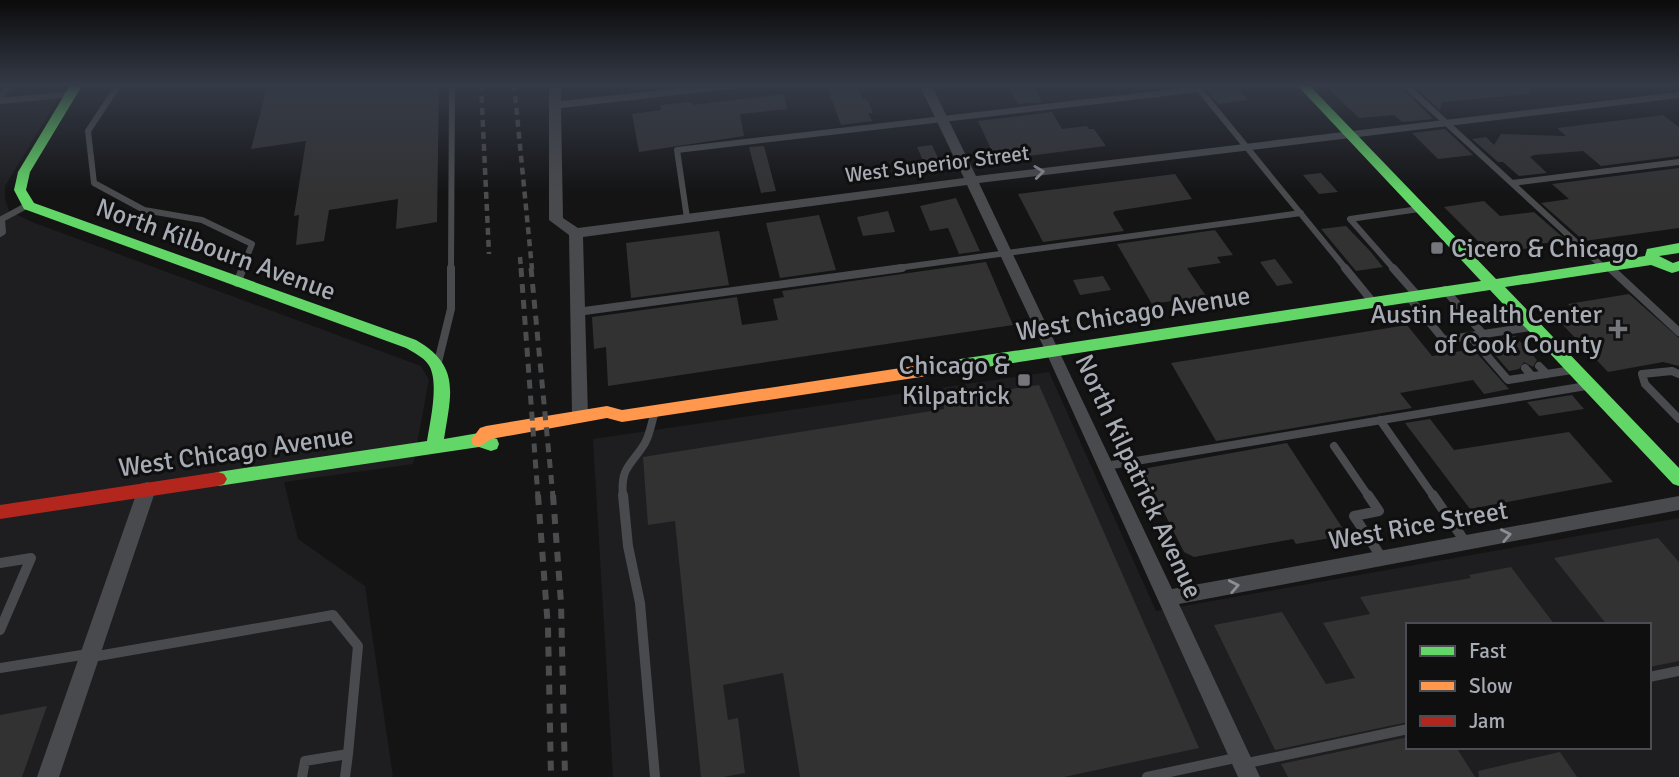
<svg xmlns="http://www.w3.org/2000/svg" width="1679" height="777" font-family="Signika,sans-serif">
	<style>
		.built { fill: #1e1e20; fill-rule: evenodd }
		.building { fill: #323233 }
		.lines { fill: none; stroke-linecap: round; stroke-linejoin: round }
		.lane-far2 { stroke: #494a4d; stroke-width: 6 }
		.lane-far1 { stroke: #494a4d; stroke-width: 8 }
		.lane { stroke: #494a4d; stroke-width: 10 }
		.street { fill: #494a4d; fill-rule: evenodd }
		.fast { fill: #63d668; fill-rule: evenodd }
		.slow { fill: #ff974d; fill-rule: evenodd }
		.jam { fill: #b3261e; fill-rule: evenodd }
		.rail-far2 { stroke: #4b4c4e; stroke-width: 4.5; stroke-dasharray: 7 5; stroke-linecap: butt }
		.rail-far1 { stroke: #4b4c4e; stroke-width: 5; stroke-dasharray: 9 7; stroke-linecap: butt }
		.rail { stroke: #4b4c4e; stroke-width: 6; stroke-dasharray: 10 9; stroke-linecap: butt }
		.oneway { stroke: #8b8e95 }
		.poi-dot { fill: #74767c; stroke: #0f0f10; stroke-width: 2.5 }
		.labels { text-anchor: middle; stroke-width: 6; stroke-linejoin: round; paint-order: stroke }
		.far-street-label { font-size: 21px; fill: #a7abb4; stroke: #0f0f10 }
		.poi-label { font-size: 26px; fill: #a7abb4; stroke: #0f0f10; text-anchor: end }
		.street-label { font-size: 26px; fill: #a7abb4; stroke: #0f0f10 }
	</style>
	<rect width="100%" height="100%" fill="#141415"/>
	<!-- built -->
	<path class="built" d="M0,84H67L5,186V199L9,211L32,222L421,366L429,380L413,464L284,482L298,539L365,586L393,777H0Z
		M1049,372L1156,611L1679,518V777H613L593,439ZM1408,625H1649V747H1408Z"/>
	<!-- building -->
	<path class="building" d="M268,84H439L437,222L396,229L398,199L329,210L324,241L296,245L299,215L294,216L306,141L251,149Z
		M857,84L863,99H867L873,113H868L872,121L841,125L827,87Z
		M1007,84H1033L1042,102L1018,104Z
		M1234,84L1248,100L1218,104L1205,88Z
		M1323,84H1398L1433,119L1402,122L1394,115L1359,118Z
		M1412,84H1529V94L1442,102L1440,110Z
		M784,94L787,109L740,114L744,136L639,152L632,114L661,110L660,105L692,102L693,105Z
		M1052,112L1062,129L1087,126L1089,129H1094L1106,146L996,160L978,121Z
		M1663,115L1679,127V156L1601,166L1583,151L1534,155L1530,157L1547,173L1519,176L1503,162H1498L1472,139L1486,137L1494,145L1501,134L1566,136L1557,128Z
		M1445,129L1473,155L1438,159L1412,133Z
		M932,145L941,164L926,167L917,147Z
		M764,146L776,191L761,193L749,147Z
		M1679,168V228L1584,241L1541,203L1569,199L1552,184Z
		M1321,173L1338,192L1319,194L1303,175Z
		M1175,174L1192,199L1115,211L1113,213L1124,231L1043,242L1018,194Z
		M956,198L980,251L959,254L948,228L930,231L920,206Z
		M1484,201L1500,216L1534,212L1566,240L1533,245L1536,248L1489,252L1444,207Z
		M888,211L895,232L863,236L857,217Z
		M819,215L836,270L780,278L766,223Z
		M1346,226L1370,251L1383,267L1356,271L1321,229Z
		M1215,230L1233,255L1217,257L1221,263L1187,268L1206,296L1152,304L1117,244Z
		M719,231L729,285L631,298L626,243Z
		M1275,259L1293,283L1277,286L1260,262Z
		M986,262L1013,325L608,386L606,347L594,349L592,317L737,297L742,325L778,320L773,299L784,297L782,291Z
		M1103,276L1111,290L1080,295L1073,280Z
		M1629,294L1679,338V366L1663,362L1608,372L1558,320L1588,324L1568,304Z
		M1407,325L1432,356L1473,349L1509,389L1484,394L1473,380L1400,393L1412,408L1216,441L1171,363Z
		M1515,336L1537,360L1533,367L1524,362L1519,369L1509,371L1483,341Z
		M1039,385L1199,748L1064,777H800L783,673L723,685L728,720L738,718L745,773L723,777H701L675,521L648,525L643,457L944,409L943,399Z
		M1572,395L1584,409L1539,416L1527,402Z
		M1430,419L1454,450L1569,432L1613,482L1470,509L1405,423Z
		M1287,443L1347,535L1296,544L1293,539L1194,557L1184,552L1142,469Z
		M1658,538L1679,562V661L1649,667V625H1607L1554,558Z
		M1511,567L1555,625H1408V722L1275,750L1214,625L1282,612L1326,684L1355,678L1323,623L1370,614L1360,597L1471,578L1469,575Z
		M47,706L22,777H0V715Z
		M1408,737V747H1456L1475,777H1288L1281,764Z
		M1560,752L1577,777H1479L1478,771Z"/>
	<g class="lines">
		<!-- lane-far2 -->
		<path class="lane-far2" d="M119,84L88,131L94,183L144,210L202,220L252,244L242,269
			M1195,84L1346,269
			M1404,84L1603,267
			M0,98L10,84
			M0,101L72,94
			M1512,183L1679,162
			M687,218L677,150L1199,89
			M0,220L28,205
			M0,234L3,232L2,220
			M1608,266L1612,269
			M451,269L452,84
			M890,269L1301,213
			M1394,269L1350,219L1419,209"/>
		<!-- lane-far1 -->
		<path class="lane-far1" d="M1345,268L1372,301
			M1393,268L1416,294
			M1610,268L1679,332
			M237,283L243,268
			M1445,290L1483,334
			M1408,296L1444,340L1530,327
			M577,312L902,268
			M1470,336L1508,380L1572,370
			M438,362L451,309V268
			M1539,366L1547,374
			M1525,368L1532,376
			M1679,374L1672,371L1642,374L1645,384L1679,419
			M1380,420L1434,497
			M1334,446L1369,497
			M1106,466L1586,386
			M623,497C620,466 632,465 645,443C650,434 652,421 655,411"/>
		<!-- lane -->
		<path class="lane" d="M623,495L628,546L640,603L655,777
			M1368,495L1379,511L1354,516L1382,558
			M1433,495L1466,543
			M0,563L31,558L0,630
			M92,657L333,615L358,646L348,754L305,761L302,777
			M0,668L88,654
			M1649,677L1679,671
			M1243,764L1408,729
			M345,777L348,754
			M1147,777L1240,757"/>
		<!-- street -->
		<path class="street" d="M549,84H561V101L717,84H754L748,87L561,108L563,218L578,228L964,178L919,84H931L976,176L1679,92V98L979,183L1172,589L1679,496V510L1179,604L1260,777H1238L1045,350L967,185L583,237L588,416L586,420H574L572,416L569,235L549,220Z
			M147,482L153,484L156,489L59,777H37L138,489L141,484Z"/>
		<!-- fast -->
		<path class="fast" d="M71,84H83L30,172L26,190L34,203L416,340C461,366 451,394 444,439L479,433L497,439L499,444L497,449L491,451L479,447L218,486L212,484L209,479L212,474L218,472L427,441C430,422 440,380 428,364C423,357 413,352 406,348L24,209L14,190L18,172Z
			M1296,84H1308L1496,279L1645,256L1647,249L1679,243V253L1659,256L1673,263L1679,261V271L1672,273L1651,265L1505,287L1679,468V486L1673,484L1490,290L947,373L942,371L939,367L947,361L1481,281Z"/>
		<!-- slow -->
		<path class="slow" d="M947,361L955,367L947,373L622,422L607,418L491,439L479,447L473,445L471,440L480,428L486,426L607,406L622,410Z"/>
		<!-- jam -->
		<path class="jam" d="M218,472L224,474L227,479L224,484L218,486L0,519V505Z"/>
		<!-- rail-far2 -->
		<path class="rail-far2" d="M481,84L489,254
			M514,84L532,269
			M520,257L521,269"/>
		<!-- rail-far1 -->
		<path class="rail-far1" d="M521,268L538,497
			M531,268L553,497"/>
		<!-- rail -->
		<path class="rail" d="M538,495L548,628L551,777
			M553,495L561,603L565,777"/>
	</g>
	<!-- one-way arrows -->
	<defs><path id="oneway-chevron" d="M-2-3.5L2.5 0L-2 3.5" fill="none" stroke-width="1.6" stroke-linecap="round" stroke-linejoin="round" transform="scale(1.75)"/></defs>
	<g class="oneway">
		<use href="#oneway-chevron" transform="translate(1039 172) rotate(-7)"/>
		<use href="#oneway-chevron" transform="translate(1506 535) rotate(-11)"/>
		<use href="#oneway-chevron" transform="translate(1234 586) rotate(-11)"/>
	</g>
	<!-- sky -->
	<linearGradient id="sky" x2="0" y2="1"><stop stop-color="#0b0b0c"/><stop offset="0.44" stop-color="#343a46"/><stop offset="1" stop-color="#343a46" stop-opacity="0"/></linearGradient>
	<rect width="1679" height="193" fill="url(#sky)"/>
	<!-- markers -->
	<g class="poi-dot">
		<rect x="1430" y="241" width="14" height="14" rx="3.5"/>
		<path d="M1614.5 318.5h7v7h7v7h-7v7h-7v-7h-7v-7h7z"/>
		<rect x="1017" y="373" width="14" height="14" rx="3.5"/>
	</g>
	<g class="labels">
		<!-- far-street labels -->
		<g class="far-street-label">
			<text transform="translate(937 164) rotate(-7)" y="7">West Superior Street</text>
		</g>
		<!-- poi labels -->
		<g class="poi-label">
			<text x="1451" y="257" text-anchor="start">Cicero &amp; Chicago</text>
			<text x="1602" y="323">Austin Health Center<tspan x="1602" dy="30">of Cook County</tspan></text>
			<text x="1010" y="374">Chicago &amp;<tspan x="1010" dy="30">Kilpatrick</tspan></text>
		</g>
		<!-- street labels -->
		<g class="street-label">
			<text transform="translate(216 249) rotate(20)" y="9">North Kilbourn Avenue</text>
			<text transform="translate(1133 313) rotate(-9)" y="9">West Chicago Avenue</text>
			<text transform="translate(236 451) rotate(-8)" y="9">West Chicago Avenue</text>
			<text transform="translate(1139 476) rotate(65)" y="9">North Kilpatrick Avenue</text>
			<text transform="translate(1418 525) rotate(-10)" y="9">West Rice Street</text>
		</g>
	</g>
	<!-- legend -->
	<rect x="1406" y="623" width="245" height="126" fill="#0f0f10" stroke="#4c4d52" stroke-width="2"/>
	<rect x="1420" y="646" width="35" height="10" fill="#63d668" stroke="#4c4d52" stroke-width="2"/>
	<text x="1469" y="658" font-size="21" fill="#a7abb4">Fast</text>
	<rect x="1420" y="681" width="35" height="10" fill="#ff974d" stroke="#4c4d52" stroke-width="2"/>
	<text x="1469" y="693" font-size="21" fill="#a7abb4">Slow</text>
	<rect x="1420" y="716" width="35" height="10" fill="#b3261e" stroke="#4c4d52" stroke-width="2"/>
	<text x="1469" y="728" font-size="21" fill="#a7abb4">Jam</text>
</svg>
